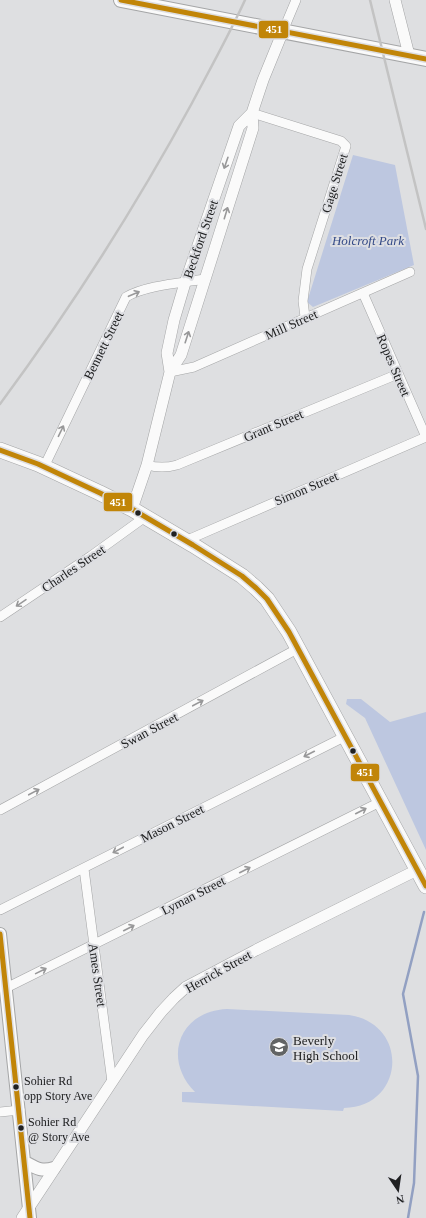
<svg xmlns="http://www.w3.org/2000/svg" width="426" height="1218" font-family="Georgia,serif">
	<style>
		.green { fill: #bdc7e0 }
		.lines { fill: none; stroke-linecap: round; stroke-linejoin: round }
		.stream { stroke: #92a0c2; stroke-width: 2.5 }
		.minor-casing { stroke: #a4a5a6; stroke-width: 10 }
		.tertiary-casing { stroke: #a4a5a6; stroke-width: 12 }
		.secondary-casing { stroke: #a4a5a6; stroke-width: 14 }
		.primary-casing { stroke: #a4a5a6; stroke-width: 16 }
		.trunk-casing { stroke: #a4a5a6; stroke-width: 16 }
		.minor { stroke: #fafafa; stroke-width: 9 }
		.tertiary { stroke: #fafafa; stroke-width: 11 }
		.secondary { stroke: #fafafa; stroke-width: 12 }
		.primary { stroke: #fafafa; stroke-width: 14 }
		.trunk { stroke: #fafafa; stroke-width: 15 }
		.rail { stroke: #c3c3c3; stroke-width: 2.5 }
		.bus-1-casing { stroke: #dddee2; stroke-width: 8 }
		.bus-1 { stroke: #c18508; stroke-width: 5 }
		.oneway { stroke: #989899 }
		.bus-dot { fill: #202122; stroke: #dddee2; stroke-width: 1.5 }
		.labels { text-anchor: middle; stroke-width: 4; stroke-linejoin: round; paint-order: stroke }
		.bus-label { font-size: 12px; fill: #202122; stroke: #dddee2; text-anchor: start }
		.street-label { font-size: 13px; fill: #202122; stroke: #dddee2 }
		.park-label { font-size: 13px; font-style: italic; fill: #344a87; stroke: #dddee2 }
		.poi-label { font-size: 13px; fill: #202122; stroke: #dddee2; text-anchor: start }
		.line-badge { stroke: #dddee2; stroke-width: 1.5 }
		.badge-label { font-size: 11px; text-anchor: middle; font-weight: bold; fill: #fff }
	</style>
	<rect width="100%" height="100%" fill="#dedfe1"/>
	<!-- green -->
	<path class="green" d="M353,155L395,165L414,265L313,307L307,302Z
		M347,699H361L390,722L426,712V850L365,718L346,704Z
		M227,1009L349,1015C410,1024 405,1107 344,1108L343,1111L182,1102V1092H195C162,1059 179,1011 227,1009Z"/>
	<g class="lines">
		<!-- stream -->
		<path class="stream" d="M408,1218L414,1183L418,1076L403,994L424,912"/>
		<defs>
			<path id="minor" d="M283,31L296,0
				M252,113L341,141L346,146L307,269L303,301L305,317
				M363,293L426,437
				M170,372L194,367L410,272
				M147,465C158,468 166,468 177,465L398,374
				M44,467L126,297C147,285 182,283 205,279
				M185,541L426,437
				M0,617L91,556L145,517
				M0,810L297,649
				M84,869L112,1082
				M0,910L344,737
				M6,988L380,802
				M0,1112L20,1110"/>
			<path id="tertiary" d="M395,0L409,55
				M170,372L167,353L174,320L185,283L239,126L252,113
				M132,509L147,465L170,372L181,355L253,128L252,113L263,80L283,31
				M22,1218L143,1035L161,1012L174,998L186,987L256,950L417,870"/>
			<path id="secondary" d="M0,934L30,1218
				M25,1162C36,1168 41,1172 54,1168"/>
			<path id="primary" d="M121,0L426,59"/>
			<path id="trunk" d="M0,450L38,464L100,493L132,509L193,545L242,576L256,588L267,599L289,632L426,886"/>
		</defs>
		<!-- minor casing -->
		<use href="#minor" class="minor-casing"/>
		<!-- tertiary casing -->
		<use href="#tertiary" class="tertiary-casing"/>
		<!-- secondary casing -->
		<use href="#secondary" class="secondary-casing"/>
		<!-- primary casing -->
		<use href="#primary" class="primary-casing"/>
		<!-- trunk casing -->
		<use href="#trunk" class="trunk-casing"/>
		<!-- minor -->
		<use href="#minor" class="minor"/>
		<!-- tertiary -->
		<use href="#tertiary" class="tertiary"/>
		<!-- secondary -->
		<use href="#secondary" class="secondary"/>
		<!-- primary -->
		<use href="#primary" class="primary"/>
		<!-- trunk -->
		<use href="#trunk" class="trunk"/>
		<!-- rail -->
		<path class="rail" d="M370,0L426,229
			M0,404C71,308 135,208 192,103C210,69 229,35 245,0"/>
		<defs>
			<path id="bus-1" d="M121,0L426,59
				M0,450L38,464L100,493L132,509L193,545L242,576L256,588L267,599L289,632L426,886
				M0,934L30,1218"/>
		</defs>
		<!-- bus-1 casing -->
		<use href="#bus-1" class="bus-1-casing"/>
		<!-- bus-1 -->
		<use href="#bus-1" class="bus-1"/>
	</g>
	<!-- one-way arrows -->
	<defs><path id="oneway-shaft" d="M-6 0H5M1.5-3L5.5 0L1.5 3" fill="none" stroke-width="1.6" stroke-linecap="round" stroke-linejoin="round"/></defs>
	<g class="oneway">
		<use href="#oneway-shaft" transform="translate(226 163) rotate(109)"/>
		<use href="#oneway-shaft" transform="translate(226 213) rotate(-73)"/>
		<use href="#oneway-shaft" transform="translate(134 294) rotate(-23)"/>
		<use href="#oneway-shaft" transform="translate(187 337) rotate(-72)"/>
		<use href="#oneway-shaft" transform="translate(61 431) rotate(-64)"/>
		<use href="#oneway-shaft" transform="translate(21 603) rotate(146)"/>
		<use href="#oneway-shaft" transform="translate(198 703) rotate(-28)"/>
		<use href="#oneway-shaft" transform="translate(309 754) rotate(153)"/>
		<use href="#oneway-shaft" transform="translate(34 792) rotate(-28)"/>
		<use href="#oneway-shaft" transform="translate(361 811) rotate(-27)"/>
		<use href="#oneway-shaft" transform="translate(118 850) rotate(152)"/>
		<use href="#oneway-shaft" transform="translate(245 870) rotate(-27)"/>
		<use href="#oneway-shaft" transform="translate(129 928) rotate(-27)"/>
		<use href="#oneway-shaft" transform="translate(41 971) rotate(-26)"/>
	</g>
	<!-- icons -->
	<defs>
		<symbol id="school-disc" viewBox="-11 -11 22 22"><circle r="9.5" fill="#626465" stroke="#dddee2"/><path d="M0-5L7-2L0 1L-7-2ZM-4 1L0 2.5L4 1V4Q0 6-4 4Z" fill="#fff"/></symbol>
	</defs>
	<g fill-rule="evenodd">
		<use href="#school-disc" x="268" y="1036" width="22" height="22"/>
	</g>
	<!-- markers -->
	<g class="bus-dot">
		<circle cx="138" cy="513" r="3.5"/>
		<circle cx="174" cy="534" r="3.5"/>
		<circle cx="353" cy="751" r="3.5"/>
		<circle cx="16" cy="1087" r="3.5"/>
		<circle cx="21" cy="1128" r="3.5"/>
	</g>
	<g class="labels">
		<!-- bus labels -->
		<g class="bus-label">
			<text x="24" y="1085">Sohier Rd<tspan x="24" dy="15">opp Story Ave</tspan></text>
			<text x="28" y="1126">Sohier Rd<tspan x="28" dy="15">@ Story Ave</tspan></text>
		</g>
		<!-- street labels -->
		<g class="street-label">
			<text transform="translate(334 183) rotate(-73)" y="5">Gage Street</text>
			<text transform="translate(200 239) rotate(-71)" y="5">Beckford Street</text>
			<text transform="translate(291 324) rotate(-24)" y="5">Mill Street</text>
			<text transform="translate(103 345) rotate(-64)" y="5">Bennett Street</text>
			<text transform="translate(394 365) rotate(67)" y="5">Ropes Street</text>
			<text transform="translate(273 425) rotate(-23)" y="5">Grant Street</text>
			<text transform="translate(306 488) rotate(-23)" y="5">Simon Street</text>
			<text transform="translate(73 568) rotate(-34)" y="5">Charles Street</text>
			<text transform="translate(149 730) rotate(-28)" y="5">Swan Street</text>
			<text transform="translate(172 823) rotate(-27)" y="5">Mason Street</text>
			<text transform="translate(193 895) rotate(-27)" y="5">Lyman Street</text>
			<text transform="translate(218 971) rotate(-29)" y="5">Herrick Street</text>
			<text transform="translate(98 975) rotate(82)" y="5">Ames Street</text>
		</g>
		<!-- park labels -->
		<g class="park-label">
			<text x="368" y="245">Holcroft Park</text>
		</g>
		<!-- poi labels -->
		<g class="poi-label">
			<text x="293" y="1045">Beverly<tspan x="293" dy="15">High School</tspan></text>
		</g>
	</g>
	<g class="line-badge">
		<rect x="258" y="20" width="31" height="19" rx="4" fill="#c18508"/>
		<rect x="103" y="492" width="30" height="20" rx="4" fill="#c18508"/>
		<rect x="350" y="763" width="30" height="19" rx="4" fill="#c18508"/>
	</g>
	<g class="badge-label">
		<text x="274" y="33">451</text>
		<text x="118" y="506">451</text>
		<text x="365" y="776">451</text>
	</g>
	<!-- north arrow -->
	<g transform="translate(398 1190) rotate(167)" stroke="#dddee2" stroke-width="3" paint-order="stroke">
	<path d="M0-3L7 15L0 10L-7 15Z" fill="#202122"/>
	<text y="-6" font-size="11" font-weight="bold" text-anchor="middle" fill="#202122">N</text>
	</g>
</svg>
